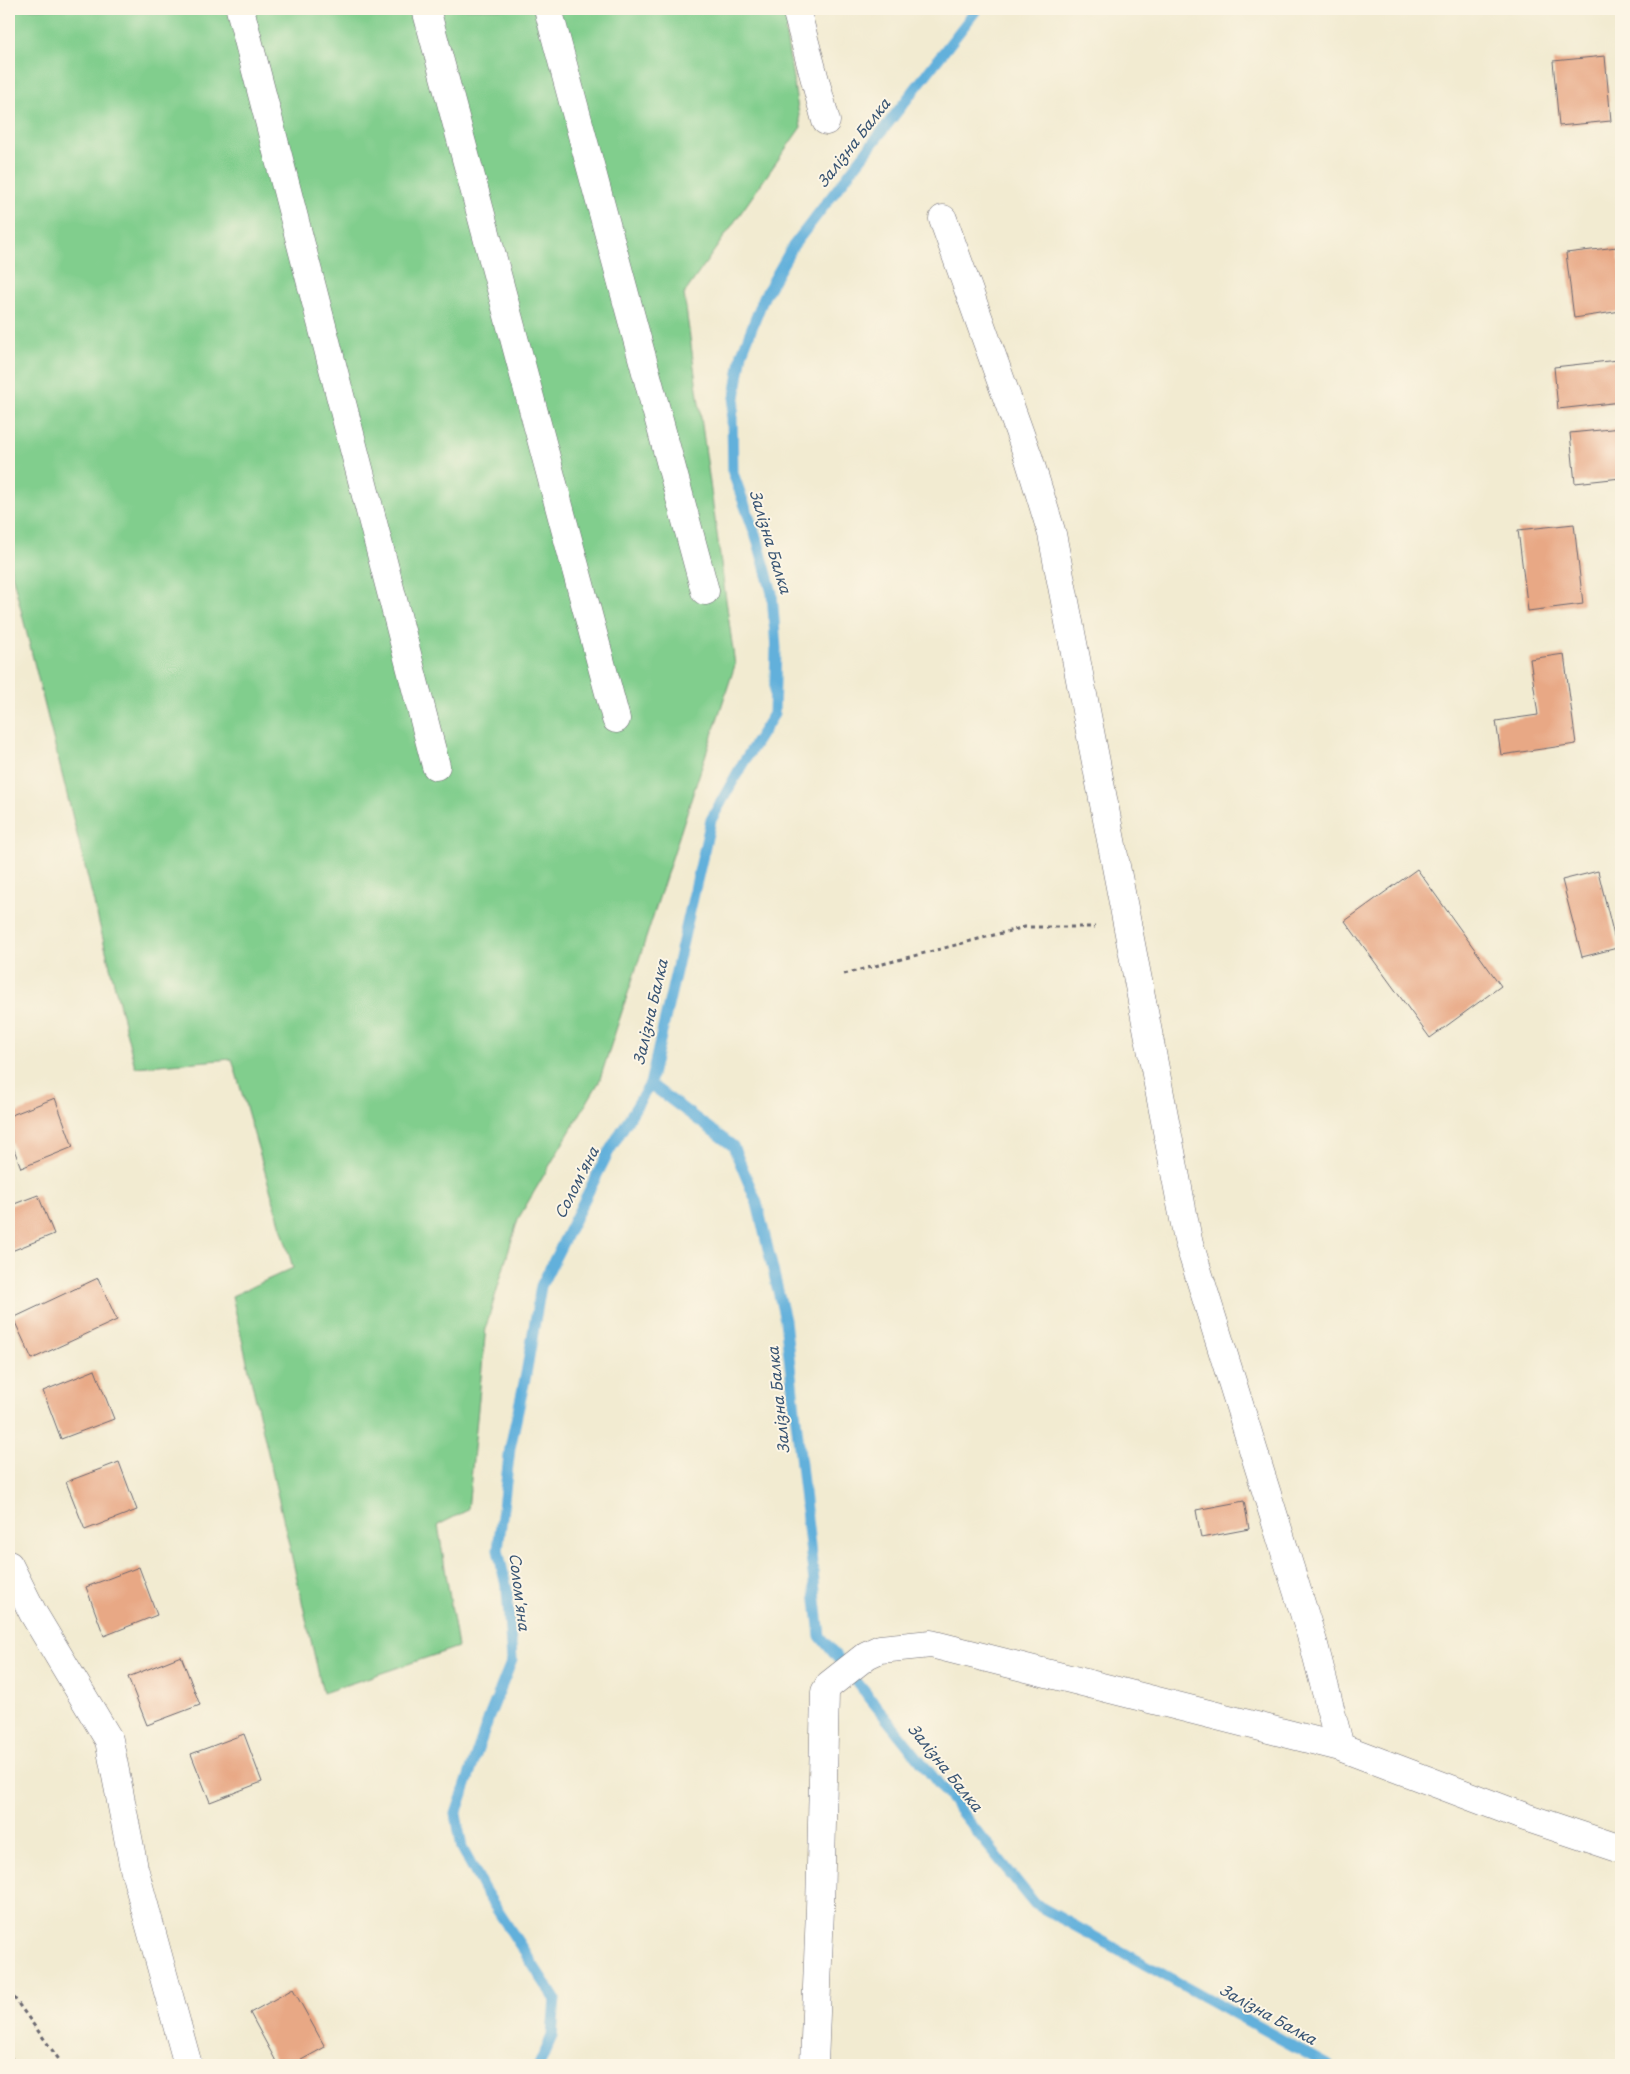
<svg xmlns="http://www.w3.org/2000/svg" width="1630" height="2074" font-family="'Playpen Sans',sans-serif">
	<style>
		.green { fill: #81ce8d; stroke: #527864 }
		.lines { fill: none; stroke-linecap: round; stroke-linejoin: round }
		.stream { stroke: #62b0db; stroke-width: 11 }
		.building { fill: #e8a885 }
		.minor-casing { stroke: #6b6870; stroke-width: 29 }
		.path { stroke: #6b6870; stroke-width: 3; stroke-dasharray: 4 4; stroke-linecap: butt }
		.minor { stroke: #fff; stroke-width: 28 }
		.labels { text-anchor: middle; stroke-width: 4; stroke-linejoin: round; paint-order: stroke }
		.water-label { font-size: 15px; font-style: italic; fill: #385473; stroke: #fcf5e5 }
	</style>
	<rect width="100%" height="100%" fill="#fcf5e5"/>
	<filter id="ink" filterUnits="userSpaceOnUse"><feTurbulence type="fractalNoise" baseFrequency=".02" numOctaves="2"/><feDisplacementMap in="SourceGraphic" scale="10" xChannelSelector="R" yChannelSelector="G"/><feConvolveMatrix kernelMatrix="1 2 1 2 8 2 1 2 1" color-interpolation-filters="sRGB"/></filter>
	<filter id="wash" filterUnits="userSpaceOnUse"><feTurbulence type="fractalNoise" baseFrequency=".0096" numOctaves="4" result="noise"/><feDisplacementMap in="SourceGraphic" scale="20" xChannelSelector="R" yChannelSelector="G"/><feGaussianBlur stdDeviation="1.12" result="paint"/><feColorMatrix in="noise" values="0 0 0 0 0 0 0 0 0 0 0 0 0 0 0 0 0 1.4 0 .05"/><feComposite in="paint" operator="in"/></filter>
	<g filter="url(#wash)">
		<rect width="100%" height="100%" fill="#f2ebd1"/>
		<!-- green -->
		<path class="green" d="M9,9H816L785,30L801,127L684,294L735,665L599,1082L518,1219L486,1327L468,1510L438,1525L458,1647L323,1693L232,1296L293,1268L232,1059L135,1067L9,562Z"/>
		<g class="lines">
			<!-- stream -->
			<path class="stream" d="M650,1084L733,1146L757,1203L785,1320L820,1636L1035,1904L1328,2065
				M539,2065L552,2036L555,1999L485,1891L462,1848L456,1814L489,1717L512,1660L507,1590L498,1550L510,1448L526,1374L541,1286L608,1153L650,1084L711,820L743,763L774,714L776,649L772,593L758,542L733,473L732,417L742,353L764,297L793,246L977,9"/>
		</g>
		<g id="blocks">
			<!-- building -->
			<path class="building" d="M1605,56L1611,121L1559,126L1553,61Z
				M1617,247L1621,275V311L1574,318L1566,253Z
				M1618,360L1621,402L1558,409L1554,367Z
				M1621,428V478L1575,483L1570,433Z
				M1574,524L1583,604L1528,611L1518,530Z
				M1564,654L1576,744L1501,755L1496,721L1538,715L1530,659Z
				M1417,869L1501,986L1430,1038L1345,921Z
				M1598,871L1617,948L1582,957L1562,880Z
				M55,1098L73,1147L21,1168L9,1136V1116Z
				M38,1195L54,1234L9,1252V1206Z
				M98,1278L117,1320L32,1359L13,1318Z
				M95,1370L114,1419L61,1439L43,1391Z
				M119,1462L137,1510L85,1530L66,1482Z
				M1244,1501L1249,1529L1201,1538L1196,1510Z
				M139,1567L157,1615L104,1636L86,1587Z
				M181,1656L200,1705L147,1725L128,1677Z
				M244,1734L262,1782L210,1802L191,1754Z
				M293,1989L325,2047L292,2065H278L250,2013Z"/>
		</g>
	</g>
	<g filter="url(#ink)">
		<use href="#blocks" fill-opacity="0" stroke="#6b6870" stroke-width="1"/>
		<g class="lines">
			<defs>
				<path id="minor" d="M240,9L436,766
					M426,9L616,719
					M548,9L705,591
					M796,9L826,121
					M943,219L1029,459L1052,534L1188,1240L1314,1645L1340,1747
					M9,1565L33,1613L109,1740L134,1868L188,2065
					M814,2065L820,1909L825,1692L829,1685L867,1655L880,1649L931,1644L1340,1747L1525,1817L1621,1849"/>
			</defs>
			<!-- minor casing -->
			<use href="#minor" class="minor-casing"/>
			<!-- path -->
			<path class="path" d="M844,974L1025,927H1095
				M9,1991L63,2065
				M9,2057L21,2065"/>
			<!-- minor -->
			<use href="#minor" class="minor"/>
		</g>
	</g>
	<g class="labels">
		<!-- water labels -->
		<g class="water-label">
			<text transform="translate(854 143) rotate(-52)" y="5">Залізна Балка</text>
			<text transform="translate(770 542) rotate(73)" y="5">Залізна Балка</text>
			<text transform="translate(651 1012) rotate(-77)" y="5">Залізна Балка</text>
			<text transform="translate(577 1183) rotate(-63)" y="5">Солом'яна</text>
			<text transform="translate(779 1400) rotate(-96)" y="5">Залізна Балка</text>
			<text transform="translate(519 1592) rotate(83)" y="5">Солом'яна</text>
			<text transform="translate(945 1768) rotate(51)" y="5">Залізна Балка</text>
			<text transform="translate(1268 2015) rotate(29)" y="5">Залізна Балка</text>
		</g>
	</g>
	<!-- margin -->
	<rect width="1630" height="2074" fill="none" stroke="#fcf5e5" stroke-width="30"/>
</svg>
